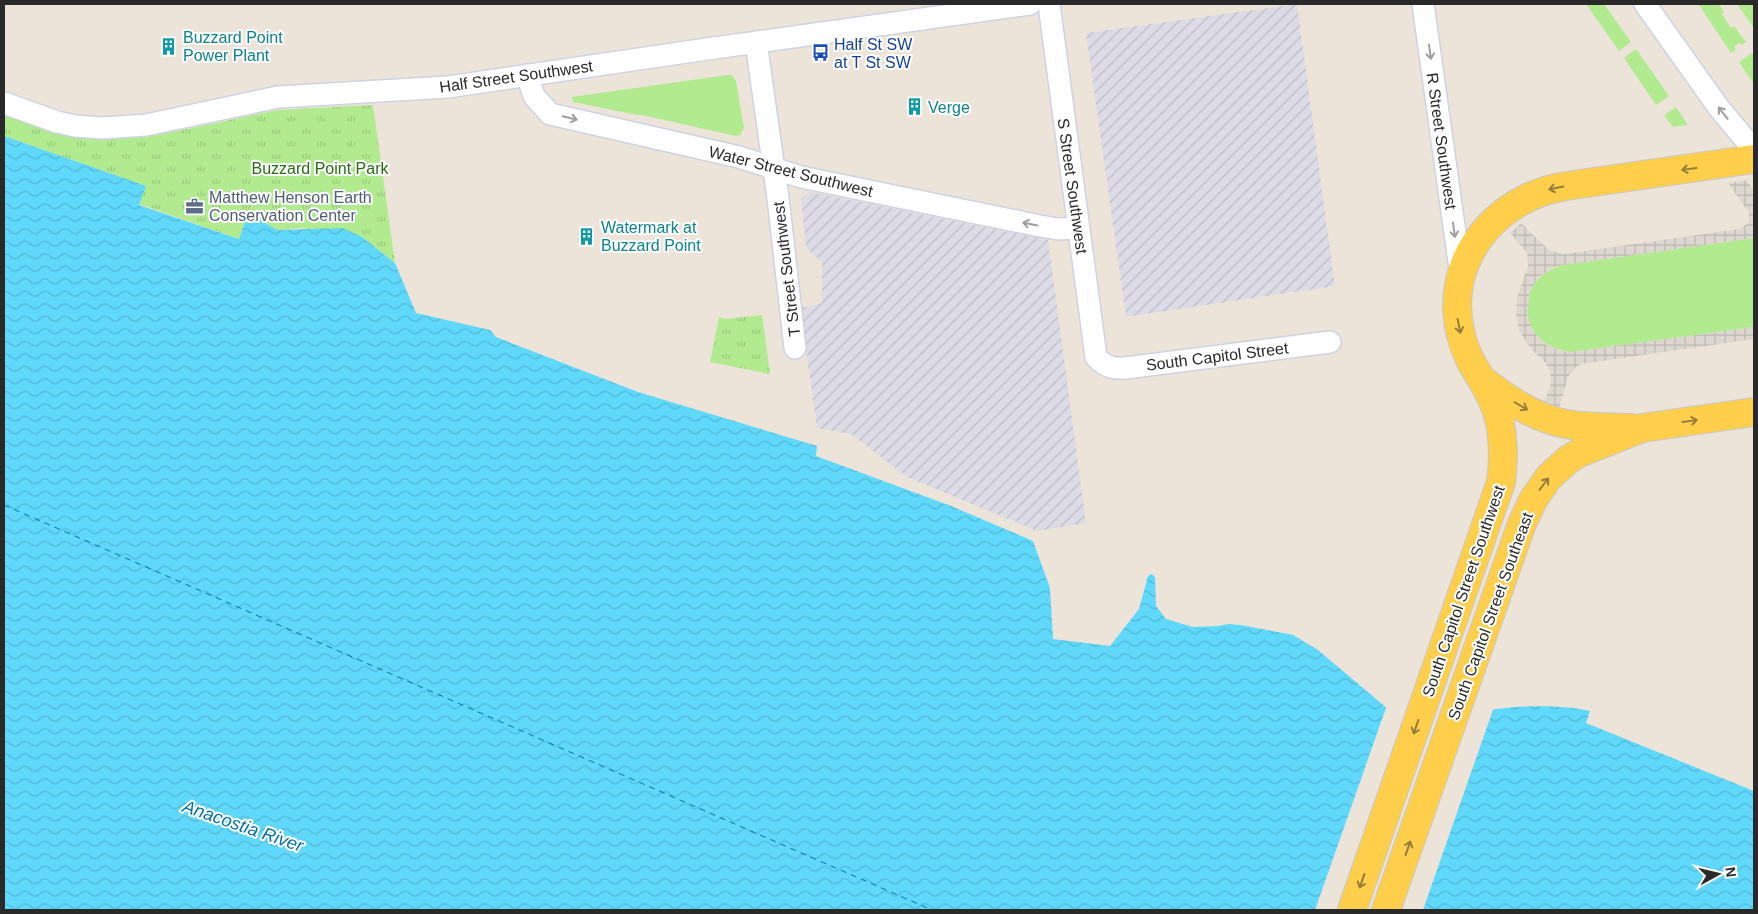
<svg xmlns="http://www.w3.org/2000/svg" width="1758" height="914" font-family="Arial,sans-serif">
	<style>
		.industrial { fill: url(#industrial-furrows) }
		.grass { fill: #b1ea8f }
		.park { fill: url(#park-tufts) }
		.plaza { fill: url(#plaza-grid) }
		.water { fill: url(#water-waves) }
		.pier { fill: #ede4d9 }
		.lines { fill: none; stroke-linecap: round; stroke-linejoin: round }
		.ferry { stroke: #0073a6; stroke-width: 1; stroke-dasharray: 6 5; stroke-linecap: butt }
		.minor-casing { stroke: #ced3e4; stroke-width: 24 }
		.major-casing { stroke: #c7c7c7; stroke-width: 30 }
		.minor { stroke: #fff; stroke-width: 21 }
		.major { stroke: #ffcf4c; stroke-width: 28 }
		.oneway { stroke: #9f9f9f }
		.oneway2 { stroke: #947c3a }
		.labels { text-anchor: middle; stroke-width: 4; stroke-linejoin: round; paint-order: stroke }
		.culture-label { font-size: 16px; fill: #0d838f; stroke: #fff; text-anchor: start }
		.transit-label { font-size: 16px; fill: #164399; stroke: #fff; text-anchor: start }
		.street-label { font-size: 16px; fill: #292929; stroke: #fff }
		.park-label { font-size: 16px; fill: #286d12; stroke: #fff }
		.service-label { font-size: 16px; fill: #4e5e75; stroke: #fff; text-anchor: start }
		.water-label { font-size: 18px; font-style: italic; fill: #0073a6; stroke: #fff }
	</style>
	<defs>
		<pattern id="industrial-furrows" width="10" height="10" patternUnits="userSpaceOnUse" patternTransform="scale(1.25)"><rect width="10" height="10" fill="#dddbe5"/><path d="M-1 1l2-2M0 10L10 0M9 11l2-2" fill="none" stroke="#bebcc4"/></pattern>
		<pattern id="park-tufts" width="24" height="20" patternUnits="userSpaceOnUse" patternTransform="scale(1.25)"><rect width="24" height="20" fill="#b1ea8f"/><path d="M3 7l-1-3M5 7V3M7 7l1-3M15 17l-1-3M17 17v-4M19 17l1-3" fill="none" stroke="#98c97b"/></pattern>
		<pattern id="plaza-grid" width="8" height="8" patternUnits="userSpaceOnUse" patternTransform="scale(1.25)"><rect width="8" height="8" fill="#ddd7d0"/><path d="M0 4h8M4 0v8" fill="none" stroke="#beb9b3"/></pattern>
		<pattern id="water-waves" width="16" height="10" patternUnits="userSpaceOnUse" patternTransform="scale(1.25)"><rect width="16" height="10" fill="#60d8fb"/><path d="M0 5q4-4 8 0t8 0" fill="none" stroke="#53b9d7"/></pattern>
	</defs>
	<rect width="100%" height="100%" fill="#ede4d9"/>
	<!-- industrial -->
	<path class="industrial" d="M1297,4L1335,286L1126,317L1086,33Z
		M810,192L1048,240L1086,523L1037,531L907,477L851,434L817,428L800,308L822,303V262L806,248L801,199Z"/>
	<!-- grass -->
	<path class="grass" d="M1586,4H1604L1631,42L1619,51Z
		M1700,4L1704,5L1707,4H1719L1724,12L1722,14L1731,28L1734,26L1746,42L1742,45L1739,43L1734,47L1736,50L1731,53L1699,5Z
		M1737,4H1754V28Z
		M1636,49L1669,96L1656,105L1624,58Z
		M1752,53L1754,56V84L1739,62Z
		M727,75H732L736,81L744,128L740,135L736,136L642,115H637L573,102L572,97Z
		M1676,107L1688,125L1673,127L1664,115Z
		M1746,239H1754V327L1572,352C1517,347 1510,280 1563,265Z"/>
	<!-- park -->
	<path class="park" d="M373,105L395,263L362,237L302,228L277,230L248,213L239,239L139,204L145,186L4,136V113L65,135L104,138L163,134L277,110Z
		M762,315L770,374L710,362L719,317L725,319Z"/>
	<!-- plaza -->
	<path class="plaza" d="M1747,180L1754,191V239H1746L1563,265L1554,267L1539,277L1530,291L1527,315L1533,331L1545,344L1561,351L1572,352L1754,327V339L1581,364L1576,367L1568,377L1559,408L1544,404L1551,383L1550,371L1545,362L1533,351L1527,343L1519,330L1516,315L1517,298L1528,266L1527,254L1525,250L1510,233L1521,223L1549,250L1564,254L1740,229L1749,222V213L1728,183Z"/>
	<!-- water -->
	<path class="water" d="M4,136L146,186L139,205L239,239L248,213L277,230L343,228L362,237L395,263L416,313L490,330L496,337L638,392L817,446L816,456L951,506L1033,541L1050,588L1053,639L1110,646L1139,609L1148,576L1152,574L1155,577L1156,606L1166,619L1193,627L1218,626L1228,624L1241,625L1293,635L1318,650L1401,720L1426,733C1444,726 1463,716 1481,712C1509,705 1563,704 1590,711L1586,723L1754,791V910H4Z"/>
	<!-- pier -->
	<path class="pier" d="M1387,705L1416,728L1426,730L1446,724L1460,715L1480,709L1494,707L1423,910H1315Z"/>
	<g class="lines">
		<!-- ferry -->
		<path class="ferry" d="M4,505L932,910"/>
		<defs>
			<path id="minor" d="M1049,4L1096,357C1104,366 1112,369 1125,368L1330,342
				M1423,4L1461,276
				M1645,4L1719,108L1754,150
				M756,42L778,198L795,348
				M527,75L534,96L550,114L739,157L801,177L1040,226L1058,229L1078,228
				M4,103L57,122L75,126L102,128L146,125L278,97L448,87L714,48L1030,4"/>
			<path id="major" d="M1484,381C1508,400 1535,418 1566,424C1587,428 1610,427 1632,428
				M1352,910L1501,482C1505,452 1504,421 1489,393C1478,371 1467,361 1461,335C1442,262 1495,197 1566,186L1754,159
				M1386,910L1521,526L1533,500L1549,477L1569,459L1579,453L1642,428L1754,412"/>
		</defs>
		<!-- minor casing -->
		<use href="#minor" class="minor-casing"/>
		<!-- major casing -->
		<use href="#major" class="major-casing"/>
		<!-- minor -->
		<use href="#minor" class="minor"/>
		<!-- major -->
		<use href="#major" class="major"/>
	</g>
	<!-- one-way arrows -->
	<defs><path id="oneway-shaft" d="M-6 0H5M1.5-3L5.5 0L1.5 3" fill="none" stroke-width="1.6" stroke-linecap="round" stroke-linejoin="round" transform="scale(1.25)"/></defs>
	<g class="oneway">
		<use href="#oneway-shaft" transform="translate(1430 52) rotate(82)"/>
		<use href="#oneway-shaft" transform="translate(1723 113) rotate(-128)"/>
		<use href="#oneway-shaft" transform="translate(570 118) rotate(13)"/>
		<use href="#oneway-shaft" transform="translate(1030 224) rotate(-169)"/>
		<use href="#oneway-shaft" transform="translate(1454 230) rotate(82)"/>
	</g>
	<g class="oneway2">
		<use href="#oneway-shaft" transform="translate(1689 169) rotate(172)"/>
		<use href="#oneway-shaft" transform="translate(1556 188) rotate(169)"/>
		<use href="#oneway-shaft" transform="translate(1459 326) rotate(79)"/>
		<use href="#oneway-shaft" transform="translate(1521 406) rotate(30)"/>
		<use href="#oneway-shaft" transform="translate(1690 421) rotate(-8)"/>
		<use href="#oneway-shaft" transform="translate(1544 484) rotate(-53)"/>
		<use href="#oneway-shaft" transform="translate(1416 727) rotate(109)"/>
		<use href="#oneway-shaft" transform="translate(1408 848) rotate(-71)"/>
		<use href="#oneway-shaft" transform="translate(1362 881) rotate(109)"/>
	</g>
	<!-- icons -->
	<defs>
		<symbol id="building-bare" viewBox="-9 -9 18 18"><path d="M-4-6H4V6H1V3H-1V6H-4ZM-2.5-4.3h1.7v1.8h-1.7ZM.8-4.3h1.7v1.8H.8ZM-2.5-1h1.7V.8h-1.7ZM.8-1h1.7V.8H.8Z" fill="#0f9aa8" stroke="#fff" stroke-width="2.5" paint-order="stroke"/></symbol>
		<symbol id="bus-bare" viewBox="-9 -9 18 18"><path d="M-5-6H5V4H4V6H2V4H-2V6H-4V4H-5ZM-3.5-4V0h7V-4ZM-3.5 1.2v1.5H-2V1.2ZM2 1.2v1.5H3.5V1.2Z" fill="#1a4fb4" stroke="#fff" stroke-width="2.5" paint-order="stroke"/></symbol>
		<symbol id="office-bare" viewBox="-9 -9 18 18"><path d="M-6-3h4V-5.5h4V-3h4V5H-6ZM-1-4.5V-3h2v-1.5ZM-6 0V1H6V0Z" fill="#5c6f8a" stroke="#fff" stroke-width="2.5" paint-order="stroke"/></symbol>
	</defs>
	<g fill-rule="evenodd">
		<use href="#building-bare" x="156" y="34" width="25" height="25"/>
		<use href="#bus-bare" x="808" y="40" width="25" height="25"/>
		<use href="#building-bare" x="902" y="94" width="25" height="25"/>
		<use href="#office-bare" x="182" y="194" width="25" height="25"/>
		<use href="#building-bare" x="574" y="224" width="25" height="25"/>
	</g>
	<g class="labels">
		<!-- culture labels -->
		<g class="culture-label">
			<text x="183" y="43">Buzzard Point<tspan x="183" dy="18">Power Plant</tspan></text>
			<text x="928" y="113">Verge</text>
			<text x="601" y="233">Watermark at<tspan x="601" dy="18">Buzzard Point</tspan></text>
		</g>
		<!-- transit labels -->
		<g class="transit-label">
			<text x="834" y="50">Half St SW<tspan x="834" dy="18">at T St SW</tspan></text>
		</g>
		<!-- street labels -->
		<g class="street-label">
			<text transform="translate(516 76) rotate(-8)" y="6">Half Street Southwest</text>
			<text transform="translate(1442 141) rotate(82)" y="6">R Street Southwest</text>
			<text transform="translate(791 171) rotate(14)" y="6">Water Street Southwest</text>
			<text transform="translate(1073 186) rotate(82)" y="6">S Street Southwest</text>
			<text transform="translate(786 269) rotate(-97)" y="6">T Street Southwest</text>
			<text transform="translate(1217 356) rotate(-7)" y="6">South Capitol Street</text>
			<text transform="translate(1463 591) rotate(-71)" y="6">South Capitol Street Southwest</text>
			<text transform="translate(1490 616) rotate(-70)" y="6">South Capitol Street Southeast</text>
		</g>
		<!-- park labels -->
		<g class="park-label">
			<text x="320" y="174">Buzzard Point Park</text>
		</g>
		<!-- service labels -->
		<g class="service-label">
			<text x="209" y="203">Matthew Henson Earth<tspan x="209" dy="18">Conservation Center</tspan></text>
		</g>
		<!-- water labels -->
		<g class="water-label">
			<text transform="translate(243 826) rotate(19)" y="6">Anacostia River</text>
		</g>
	</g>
	<!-- border -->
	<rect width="1758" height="914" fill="none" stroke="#292929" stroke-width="10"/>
	<!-- north arrow -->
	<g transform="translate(1718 874) rotate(82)" stroke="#ffffff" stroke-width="4" paint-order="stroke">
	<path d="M0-4L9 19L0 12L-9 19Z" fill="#292929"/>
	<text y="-8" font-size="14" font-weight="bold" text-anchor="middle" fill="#292929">N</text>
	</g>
</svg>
